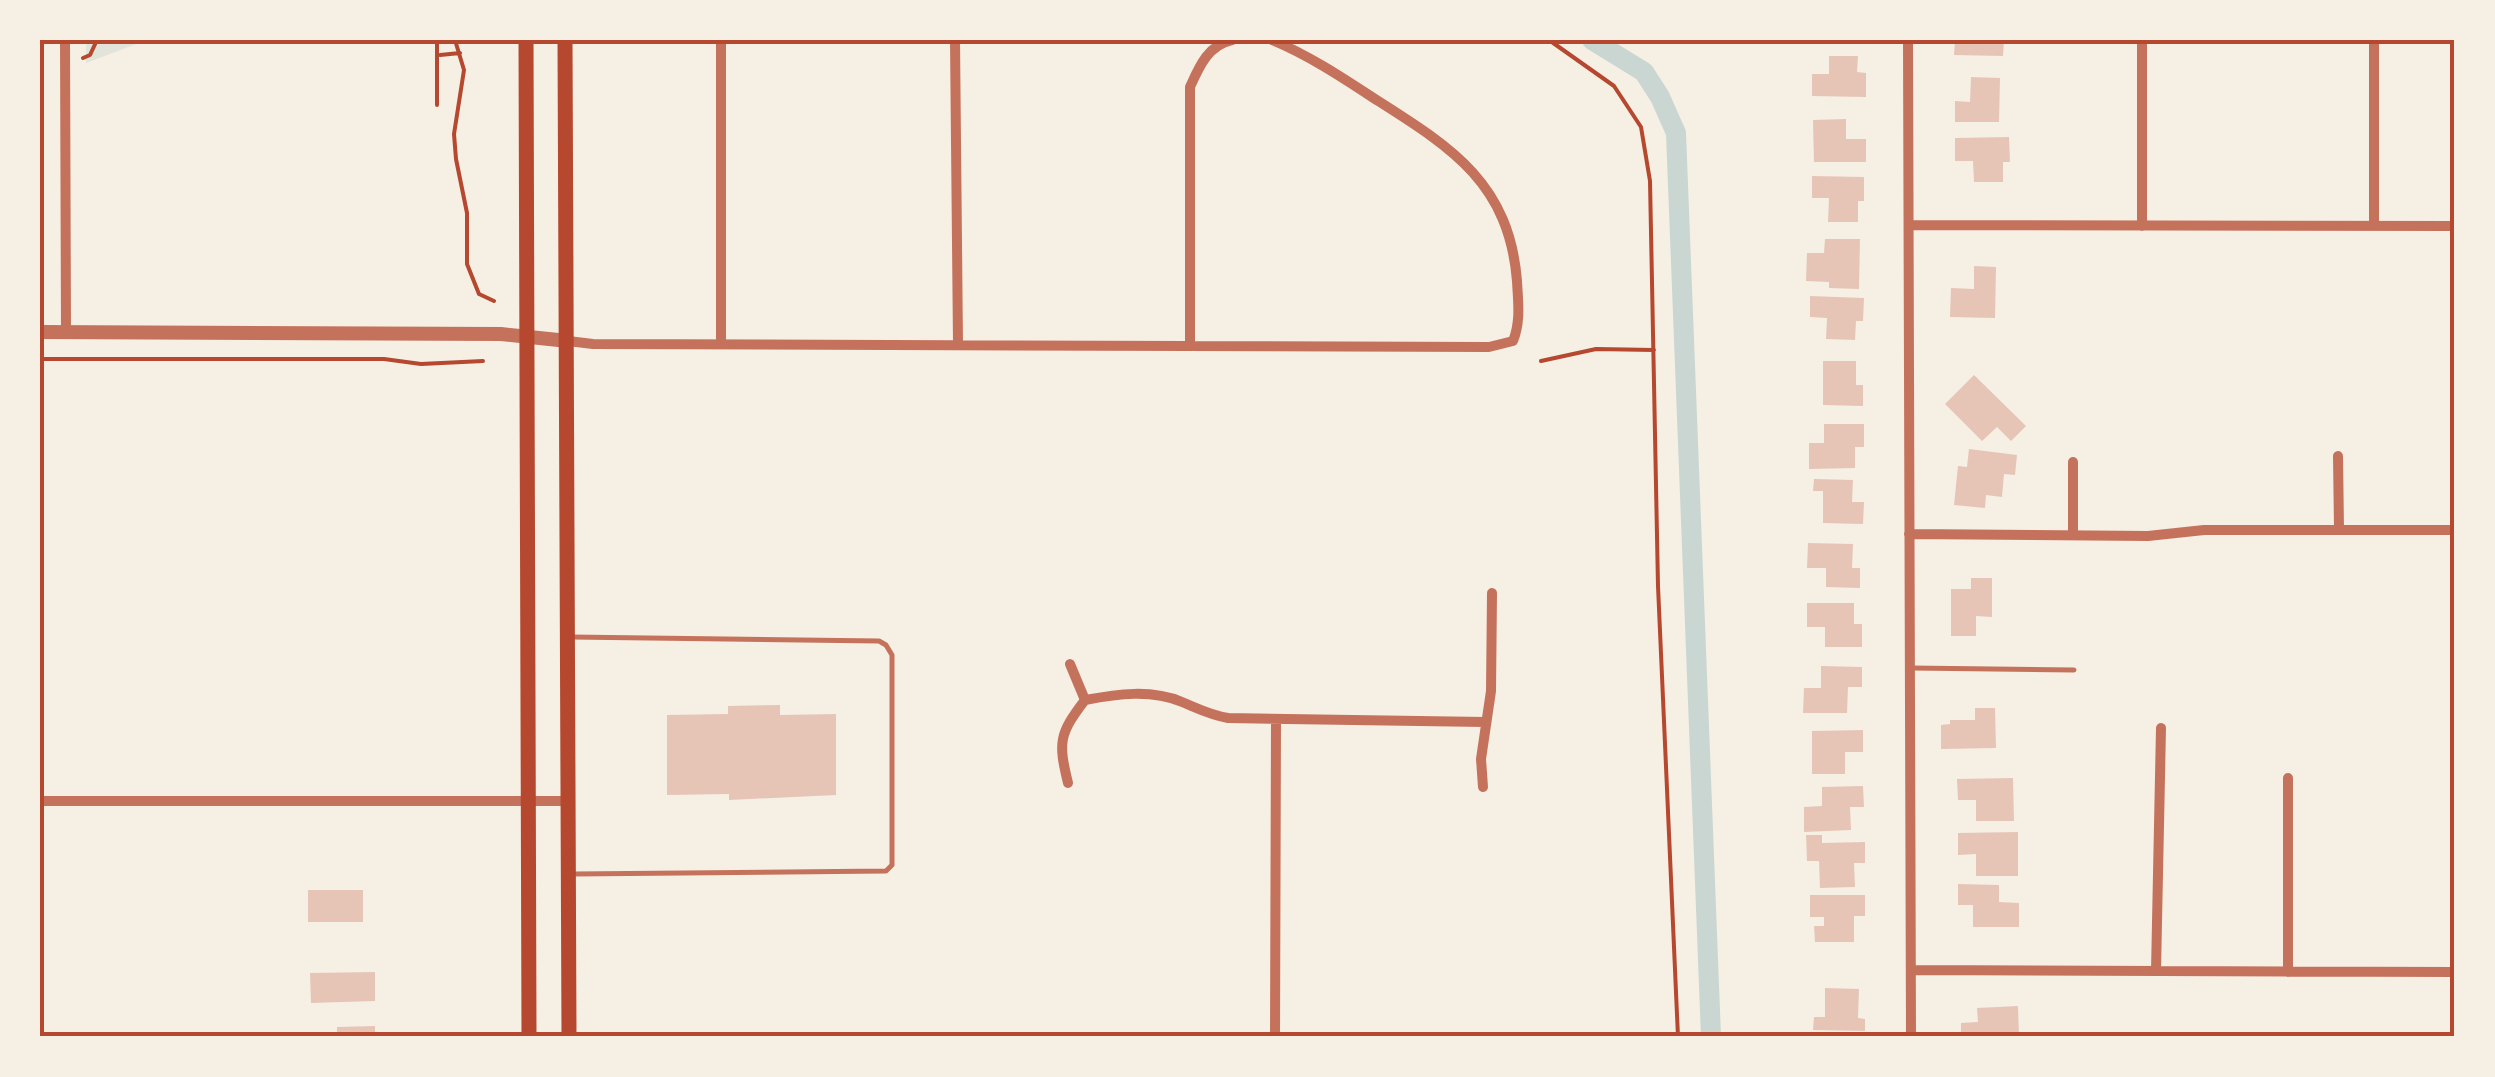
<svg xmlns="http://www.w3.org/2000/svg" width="2495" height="1077" font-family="Poppins,sans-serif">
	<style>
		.green { fill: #e2e4dc }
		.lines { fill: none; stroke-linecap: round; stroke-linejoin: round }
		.canal { stroke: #c9d6d2; stroke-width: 20 }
		.building { fill: #e6c5b7 }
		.path { stroke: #b5482f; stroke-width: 4 }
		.service { stroke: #c5725c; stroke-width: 5 }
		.minor { stroke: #c5725c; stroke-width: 10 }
		.tertiary { stroke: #c5725c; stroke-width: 14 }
		.secondary { stroke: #b5482f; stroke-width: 15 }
		.neatline { fill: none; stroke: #b5482f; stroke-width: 4 }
	</style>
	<rect width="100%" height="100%" fill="#f6efe4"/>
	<!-- green -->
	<path class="green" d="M86,40H147L86,63Z"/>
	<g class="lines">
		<!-- canal -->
		<path class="canal" d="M1592,40L1644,72L1660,97L1676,133L1711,1037"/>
	</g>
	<!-- building -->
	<path class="building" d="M1955,40H2004L2003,56L1954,55Z
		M1829,56H1858L1857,72L1866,73V97L1812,96V74H1829Z
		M1971,77L2000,78L1999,122H1955V101L1970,102Z
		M1846,119V139H1866V162H1814L1813,120Z
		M2009,137L2010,162H2003V182H1974L1973,161H1955V138Z
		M1812,176L1864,177V201H1858V222H1828L1829,198H1812Z
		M1825,239H1860L1859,289L1829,288V282L1806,281L1807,253H1824Z
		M1974,266L1996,267L1995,318L1950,317L1951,288L1974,289Z
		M1810,296L1864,298L1863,321H1856L1855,340L1826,339L1827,318L1810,317Z
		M1823,361H1856V385H1863V406L1823,405Z
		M1974,375L2026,426L2011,441L1997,427L1982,441L1945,404Z
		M1824,424H1864V447H1855V468L1809,469V443H1824Z
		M1969,449L2017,455L2015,475L2004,474L2002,497L1986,495L1985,508L1954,505L1958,466L1967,467Z
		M1814,479L1853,480L1852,502H1864L1863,524L1823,523V491H1813Z
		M1808,543L1853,544L1852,568H1860V588L1826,587V568H1807Z
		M1971,578H1992V617L1976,616V636H1951V589H1971Z
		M1807,603H1854V624H1862V647H1825V627H1807Z
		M1821,666L1862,667V687H1848L1847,713H1803L1804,688H1821Z
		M780,705V715L836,714V795L729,800V794L667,795V715L728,714V706Z
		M1975,708H1995L1996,748L1941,749V725L1950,724V720H1975Z
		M1863,730V752H1845V774H1812V731Z
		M2013,778L2014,821H1976V800H1958L1957,779Z
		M1863,786L1864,807H1850L1851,830L1804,832V807L1822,806V787Z
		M2018,832V876H1976V854L1958,855V833Z
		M1806,835H1822V843L1865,842V863H1854L1855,887L1820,888L1819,861H1807Z
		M1958,884L1999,885V902L2019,903V927H1973V905H1958Z
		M308,890H363V922H308Z
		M1810,895H1865V916H1854V942H1815L1814,926H1824V917H1810Z
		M375,972V1001L311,1003L310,973Z
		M1825,988L1859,989L1858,1018L1865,1019V1031L1813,1030L1814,1017H1825Z
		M2018,1006L2019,1037H1961V1023L1978,1022L1977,1008Z
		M375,1026V1037H337V1027Z"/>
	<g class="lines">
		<!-- path -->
		<path class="path" d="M437,40V105
			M455,40L464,70L454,134L456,159L467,213V264L479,294L494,301
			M1549,40L1614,86L1641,127L1650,181L1658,586L1678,1037
			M440,55L460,53
			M83,58L90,55L97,40
			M40,359H384L421,364L483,361
			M1541,361L1596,349L1654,350"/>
		<!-- service -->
		<path class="service" d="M571,637L879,641L886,645L892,655V865L886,871L574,874
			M1911,668L2074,670"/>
		<!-- minor -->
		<path class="minor" d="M65,40L66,332
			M955,40L958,344
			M1908,40L1911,1037
			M2142,40V226
			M2374,40V226
			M1910,225L2455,226
			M568,341L593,344L1489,347L1513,341C1521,321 1518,302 1517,281C1509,181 1449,146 1372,97C1340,76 1308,55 1272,40
			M721,343V40
			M1190,345V87C1199,67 1208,45 1232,40
			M2338,456L2339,529
			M2073,462V535
			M1909,534L2148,536L2204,530H2455
			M1070,664L1085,700
			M1068,783C1058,742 1059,734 1085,700C1117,694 1151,689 1182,702C1199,709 1210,715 1228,718L1485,722
			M1483,787L1481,759L1491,691L1492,593
			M40,801H568
			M1911,970L2455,972
			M2156,971L2161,728
			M2288,972V778
			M1275,1037L1276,720"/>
		<!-- tertiary -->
		<path class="tertiary" d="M40,332L501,334L568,341"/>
		<!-- secondary -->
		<path class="secondary" d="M526,40L529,1037
			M565,40L569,1037"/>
	</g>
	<!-- border -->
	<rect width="2495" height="1077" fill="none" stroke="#f6efe4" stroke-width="85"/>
	<rect x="42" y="42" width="2410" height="992" class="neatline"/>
</svg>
